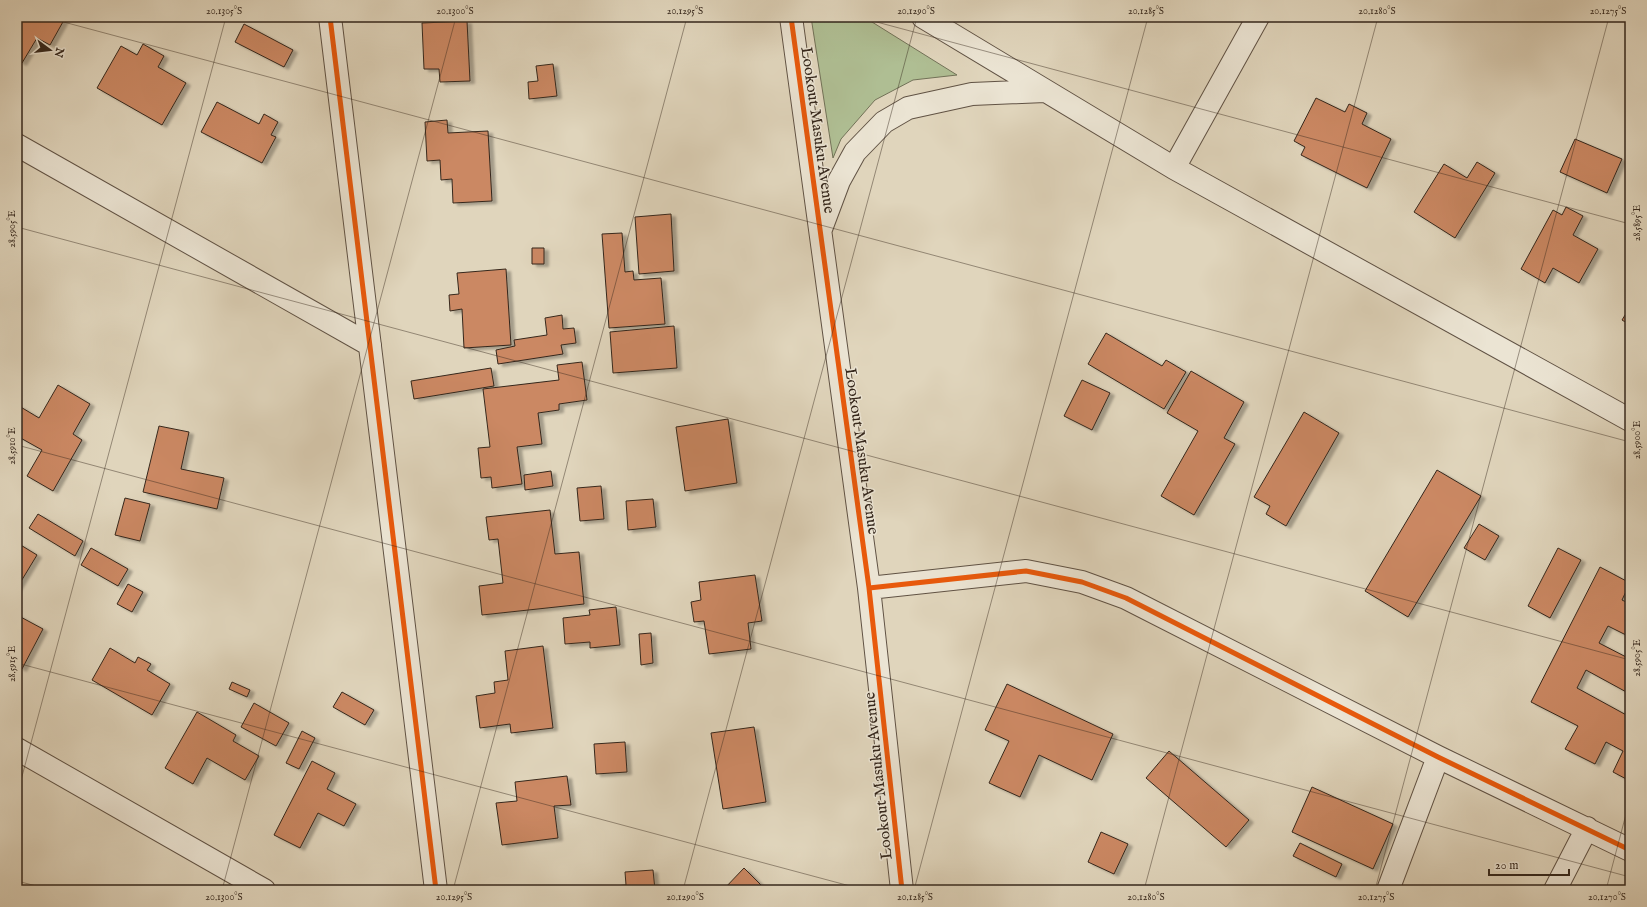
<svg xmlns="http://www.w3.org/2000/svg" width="1647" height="907" font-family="'IM FELL English',serif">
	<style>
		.green { fill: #afbe93; stroke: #727258 }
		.building { fill: #cb8863; stroke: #35271c; filter: url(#shadow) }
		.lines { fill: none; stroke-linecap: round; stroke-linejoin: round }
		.minor-casing { stroke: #605244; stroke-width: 24 }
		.minor { stroke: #ebe4d3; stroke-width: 22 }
		.cycleway-casing { stroke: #ebe4d3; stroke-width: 8 }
		.cycleway { stroke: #e8590c; stroke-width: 5 }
		.ticks { fill: none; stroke: #35271c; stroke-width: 1; stroke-opacity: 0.45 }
		.labels { text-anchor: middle; stroke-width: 3; stroke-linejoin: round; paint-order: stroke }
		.street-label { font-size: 16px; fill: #35271c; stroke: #ebe4d3 }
		.neatline { fill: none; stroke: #35271c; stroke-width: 1.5 }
		.ticks-label { font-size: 10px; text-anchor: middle; fill: #35271c }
	</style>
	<defs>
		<filter id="shadow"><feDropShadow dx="4.5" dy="2.5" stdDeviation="1" flood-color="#0004"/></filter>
	</defs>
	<rect width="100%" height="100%" fill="#e0d5bc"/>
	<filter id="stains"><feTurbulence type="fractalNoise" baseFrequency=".005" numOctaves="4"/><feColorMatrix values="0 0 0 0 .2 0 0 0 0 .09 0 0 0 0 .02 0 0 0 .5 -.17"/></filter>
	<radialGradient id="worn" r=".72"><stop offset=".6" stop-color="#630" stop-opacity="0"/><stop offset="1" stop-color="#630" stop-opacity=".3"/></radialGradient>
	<!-- green -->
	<path class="green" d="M811,17H864L957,75L913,80L875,100L841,139L833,158Z"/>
	<!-- building -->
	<path class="building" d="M17,17H58L64,20L50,45L37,38L22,63L17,60Z
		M467,21L470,81L440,82L439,69H424L422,23Z
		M244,24L293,50L284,67L235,42Z
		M143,44L164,56L158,67L186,83L162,125L97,88L121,46L137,55Z
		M553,64L557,96L529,99L528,82L538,81L536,66Z
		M1316,98L1345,112L1349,104L1367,113L1362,124L1391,139L1367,188L1301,155L1305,147L1294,141Z
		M217,102L259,124L264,114L278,122L271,135L276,137L262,163L201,132Z
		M447,120L448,133L488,131L492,201L453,203L452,179L441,180L440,160L427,161L425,122Z
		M1575,139L1622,159L1607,193L1560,172Z
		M1477,162L1495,173L1455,238L1414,212L1444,164L1467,178Z
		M1566,207L1583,216L1573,235L1598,249L1579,283L1553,268L1545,283L1521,269L1553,210L1562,215Z
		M671,214L674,271L639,274L635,217Z
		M622,233L625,272L633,271L634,280L661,278L665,324L609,328L602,234Z
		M532,248H544V264H532Z
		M506,269L511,345L464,348L462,309L450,311L449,295L459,294L457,273Z
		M1630,307V325L1622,320Z
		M562,315L563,329L574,328L576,343L561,345L563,354L498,364L496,350L515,346L514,340L547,335L545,318Z
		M674,326L677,368L613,373L610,332Z
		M1106,333L1162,366L1166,360L1186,372L1164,409L1088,364Z
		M582,362L587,400L559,404V410L538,413L542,444L517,447L522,484L492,488L491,477L481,478L478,448L490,447L483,389L559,380L557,365Z
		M491,368L494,386L414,399L411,381Z
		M1191,371L1244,402L1224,438L1235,444L1194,515L1161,496L1198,431L1167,413Z
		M1082,380L1110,393L1092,430L1064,416Z
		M58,385L90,404L73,434L82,440L53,491L27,476L42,450L17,436V409L19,406L39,418Z
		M1304,412L1339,433L1286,526L1266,514L1270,506L1254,497Z
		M728,419L737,483L685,491L676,427Z
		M159,426L189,432L181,469L224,478L217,509L143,492Z
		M1437,470L1481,496L1408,617L1365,591Z
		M551,471L553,486L525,490L524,475Z
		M601,486L604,519L580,521L577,488Z
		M125,498L150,504L140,541L115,535Z
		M653,499L656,527L628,530L626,501Z
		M550,510L555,554L579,552L584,604L482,615L479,586L503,583L498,539L489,540L486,517Z
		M38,514L83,541L75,556L29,528Z
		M1479,524L1499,536L1485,560L1464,548Z
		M19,544L37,555L17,588V547Z
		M91,548L128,569L118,586L81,565Z
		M1558,548L1581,560L1550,618L1528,606Z
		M1600,567L1630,583L1622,600L1630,604V637L1608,626L1599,643L1630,659V694L1586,670L1577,688L1630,717V781L1613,772L1623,751L1606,742L1595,764L1565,749L1578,726L1531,702Z
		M755,575L762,621L748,623L751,649L709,654L704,621L694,622L691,602L701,600L699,582Z
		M128,584L143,592L132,612L117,604Z
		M616,607L620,645L590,648V642L565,644L563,618L590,615L589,610Z
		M17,615L43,629L22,669L17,666Z
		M651,633L653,663L641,665L639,634Z
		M543,646L553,728L511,733L510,724L480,728L476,696L495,693L494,682L508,680L505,651Z
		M110,648L135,663L138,657L151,664L147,670L170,684L152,715L92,680Z
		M232,682L250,690L247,697L229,689Z
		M1007,684L1113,734L1092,780L1039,755L1020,797L989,783L1009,741L985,730Z
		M342,692L374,710L365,725L333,707Z
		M254,703L289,723L276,746L241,727Z
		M197,712L236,735L233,741L259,756L245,780L207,758L193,784L165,768Z
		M754,727L766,802L723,809L711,733Z
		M302,731L315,738L299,769L286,763Z
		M625,742L627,772L596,774L594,744Z
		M1169,751L1249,820L1226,847L1146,778Z
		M312,761L335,773L327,789L356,804L344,826L318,813L300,848L274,835Z
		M567,776L571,805L554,806L558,838L502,845L496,803L517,801L515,782Z
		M1312,787L1393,824L1373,869L1292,832Z
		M1101,832L1128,844L1114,874L1088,862Z
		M1300,843L1342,864L1336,877L1293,856Z
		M744,868L766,890H723Z
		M653,870L655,890H614V886L626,885L625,872Z"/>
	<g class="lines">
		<defs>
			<path id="minor" d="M330,17L436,890
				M791,17L869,588L902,890
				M923,17L1174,168L1630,420
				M17,145L370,345
				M1174,168L1258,17
				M821,229L839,181L855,152L884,122L908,108L972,94L1045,91
				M869,588L1026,571L1082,582L1126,598L1438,757L1630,850
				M17,749L264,890
				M1388,890L1438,757
				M1555,890L1587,828"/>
		</defs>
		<!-- minor casing -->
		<use href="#minor" class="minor-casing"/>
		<!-- minor -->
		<use href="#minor" class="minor"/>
		<defs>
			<path id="cycleway" d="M330,17L436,890
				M791,17L869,588L902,890
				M869,588L1026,571L1082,582L1126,598L1438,757L1630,850"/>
		</defs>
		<!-- cycleway casing -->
		<use href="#cycleway" class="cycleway-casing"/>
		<!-- cycleway -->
		<use href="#cycleway" class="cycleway"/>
	</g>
	<!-- ticks -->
	<path class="ticks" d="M45,17L1630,442M858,17L1630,224M17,227L1630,660M17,445L1630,877M17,663L865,890M17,795L226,17M17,881L52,890M222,890L456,17M453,890L687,17M683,890L917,17M914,890L1148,17M1144,890L1378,17M1375,890L1609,17M1606,890L1630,799"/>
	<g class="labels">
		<!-- street labels -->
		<g class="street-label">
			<text transform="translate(819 130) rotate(82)" y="6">Lookout Masuku Avenue</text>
			<text transform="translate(863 451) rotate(82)" y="6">Lookout Masuku Avenue</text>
			<text transform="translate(877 776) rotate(-96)" y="6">Lookout Masuku Avenue</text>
		</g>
	</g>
	<!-- margin -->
	<rect width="1647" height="907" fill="none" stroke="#e0d5bc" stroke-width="44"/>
	<!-- north arrow -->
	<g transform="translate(50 50) rotate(105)" stroke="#ebe4d3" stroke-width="3" paint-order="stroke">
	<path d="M0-3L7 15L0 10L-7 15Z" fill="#35271c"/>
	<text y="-6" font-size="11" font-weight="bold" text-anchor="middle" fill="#35271c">N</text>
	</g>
	<!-- scale -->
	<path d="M1489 869v6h80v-6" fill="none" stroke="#35271c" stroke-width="2"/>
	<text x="1495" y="869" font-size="12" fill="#35271c" stroke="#ebe4d3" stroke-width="3" paint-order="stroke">20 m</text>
	<rect x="22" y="22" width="1603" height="863" class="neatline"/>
	<g class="ticks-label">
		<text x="224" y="14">20.1305°S</text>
		<text x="455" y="14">20.1300°S</text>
		<text x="685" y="14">20.1295°S</text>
		<text x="916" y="14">20.1290°S</text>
		<text x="1146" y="14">20.1285°S</text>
		<text x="1377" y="14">20.1280°S</text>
		<text x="1608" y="14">20.1275°S</text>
		<text transform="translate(1636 223) rotate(-90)" y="4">28.5895°E</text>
		<text transform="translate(11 229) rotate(-90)" y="4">28.5905°E</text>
		<text transform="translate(1636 440) rotate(-90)" y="4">28.5900°E</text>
		<text transform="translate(11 446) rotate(-90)" y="4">28.5910°E</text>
		<text transform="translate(1636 658) rotate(-90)" y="4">28.5905°E</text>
		<text transform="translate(11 664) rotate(-90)" y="4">28.5915°E</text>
		<text x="224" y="900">20.1300°S</text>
		<text x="454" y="900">20.1295°S</text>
		<text x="685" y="900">20.1290°S</text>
		<text x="915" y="900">20.1285°S</text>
		<text x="1146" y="900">20.1280°S</text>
		<text x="1376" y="900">20.1275°S</text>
		<text x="1607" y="900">20.1270°S</text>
	</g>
	<rect width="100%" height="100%" filter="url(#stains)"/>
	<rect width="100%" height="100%" fill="url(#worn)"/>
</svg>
